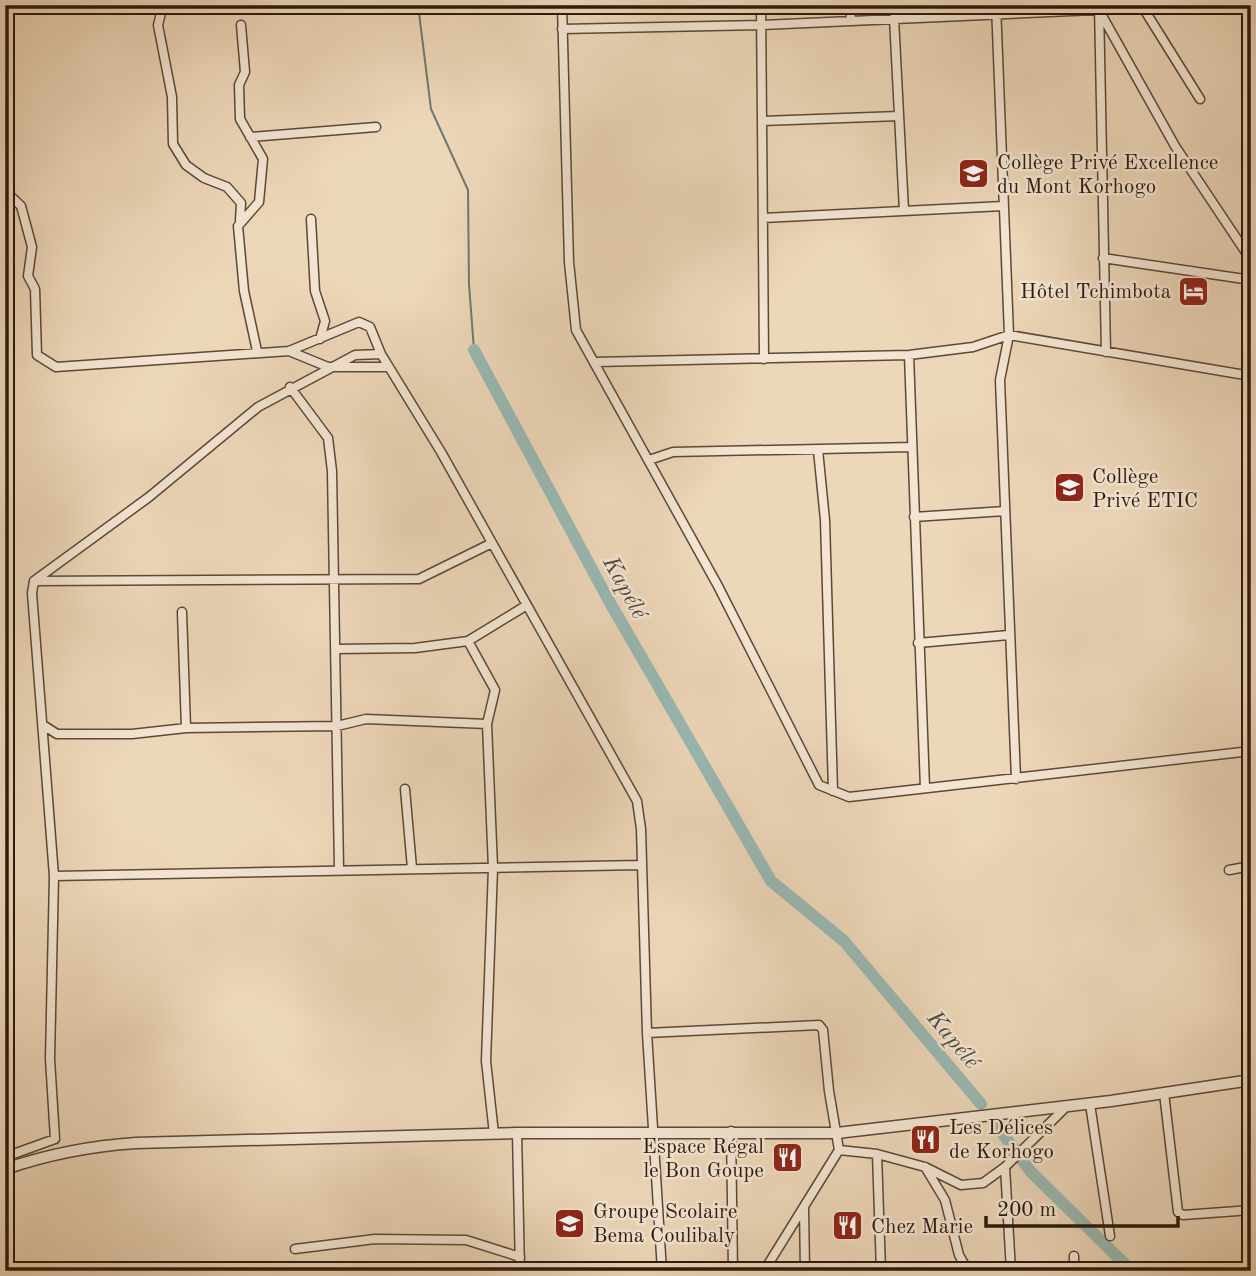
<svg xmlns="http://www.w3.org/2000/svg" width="1256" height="1276" font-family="'Old Standard TT',serif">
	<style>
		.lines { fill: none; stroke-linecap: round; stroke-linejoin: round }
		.stream { stroke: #6d7971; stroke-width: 2 }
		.river { stroke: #99b9b3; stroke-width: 12 }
		.minor-casing { stroke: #5c4838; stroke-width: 11 }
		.tertiary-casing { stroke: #5c4838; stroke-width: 13 }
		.minor { stroke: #f3e5d2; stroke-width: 8 }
		.tertiary { stroke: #f3e5d2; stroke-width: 10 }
		.labels { text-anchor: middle; stroke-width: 5; stroke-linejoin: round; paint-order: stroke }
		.poi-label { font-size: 21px; fill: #2b190d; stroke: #f3e5d2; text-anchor: start }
		.water-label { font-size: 23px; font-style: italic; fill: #4c493f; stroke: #f3e5d2 }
	</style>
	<rect width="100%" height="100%" fill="#edd7b9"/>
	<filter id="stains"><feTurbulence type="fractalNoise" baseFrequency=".00286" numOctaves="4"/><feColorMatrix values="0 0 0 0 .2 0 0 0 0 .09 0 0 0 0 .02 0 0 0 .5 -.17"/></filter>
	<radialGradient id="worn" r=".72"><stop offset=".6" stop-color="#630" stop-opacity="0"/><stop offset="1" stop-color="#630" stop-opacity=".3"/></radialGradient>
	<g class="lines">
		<!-- stream -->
		<path class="stream" d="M418,5L431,109L468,190L469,284L474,350"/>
		<!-- river -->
		<path class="river" d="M474,350L609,601L771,881L844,941L981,1104
			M997,1126L1031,1172L1132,1271"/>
		<defs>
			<path id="minor" d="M163,5L158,25L172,97L173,144L186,165L204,178L227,187L241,203L240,220
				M562,5L569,262L576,330L718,586L819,785L849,797L1251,751
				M761,5L764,359
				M850,5L851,21
				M996,5L1009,335L1000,380L1016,779
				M1099,5L1106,352
				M1142,6L1200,99
				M1100,12L1175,146L1251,260
				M894,18L904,211
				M241,25L245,72L239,85L240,119L263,159L259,202L238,226L244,291L257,351
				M562,29L762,25L1161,7
				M762,121L899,116
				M250,137L376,127
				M5,191L21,206L32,247L28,276L35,289L37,355L56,367L289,351L359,322L370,327L381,354L441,452L637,801L641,829L647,1033L662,1271
				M763,218L1003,206
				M311,219L315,291L325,321L320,339
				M1103,258L1251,280
				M289,351L328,367H389
				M909,355L925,788
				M595,362L909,355L973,347L1009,335L1251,376
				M290,387L328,438L332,471L339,869
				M818,450L825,520L833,791
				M649,460L673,452L912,447
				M914,517L1005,511
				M34,581L419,579L492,543
				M182,612L186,728
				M468,641L495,690L487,724L493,868L486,1061L494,1134
				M918,643L1009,635
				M335,649L415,648L468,641L527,605
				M43,725L57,734H132L186,728L337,726L366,719L487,724
				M405,789L412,868
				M1229,870L1251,866
				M54,876L641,865
				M647,1033L819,1025L823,1030L829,1091L839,1150L764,1271
				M1164,1093L1178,1212L1183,1215L1251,1210
				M1090,1104L1110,1236
				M731,1131L733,1271
				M517,1133L520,1271
				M839,1150L877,1154L925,1167L961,1185L983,1183L1005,1167L1066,1107
				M877,1154L881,1271
				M5,1157L55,1139L50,1059L54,876L32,593L34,581L149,497L258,407L355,355L381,354
				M925,1167L945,1200L959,1255L968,1271
				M1005,1167L1011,1271
				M804,1208L805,1271
				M295,1249L375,1239L466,1240L520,1257
				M1074,1256V1271"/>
			<path id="tertiary" d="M5,1169C49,1154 90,1146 136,1143L517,1133H837L1111,1101L1251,1080"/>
		</defs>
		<!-- minor casing -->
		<use href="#minor" class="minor-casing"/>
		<!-- tertiary casing -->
		<use href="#tertiary" class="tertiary-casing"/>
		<!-- minor -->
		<use href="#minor" class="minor"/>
		<!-- tertiary -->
		<use href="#tertiary" class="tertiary"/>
	</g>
	<!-- icons -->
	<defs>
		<symbol id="school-square" viewBox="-11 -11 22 22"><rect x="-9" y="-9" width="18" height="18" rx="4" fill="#8f2418" stroke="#f3e5d2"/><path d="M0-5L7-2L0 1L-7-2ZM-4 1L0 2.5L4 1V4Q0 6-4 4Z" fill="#fff"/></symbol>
		<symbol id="hotel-square" viewBox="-11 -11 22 22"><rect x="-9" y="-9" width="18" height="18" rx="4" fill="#8f2418" stroke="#f3e5d2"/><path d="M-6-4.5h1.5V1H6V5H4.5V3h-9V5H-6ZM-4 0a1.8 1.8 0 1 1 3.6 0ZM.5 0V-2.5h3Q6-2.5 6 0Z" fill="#fff"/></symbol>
		<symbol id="restaurant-square" viewBox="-11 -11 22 22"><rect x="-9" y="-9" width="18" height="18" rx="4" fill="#8f2418" stroke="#f3e5d2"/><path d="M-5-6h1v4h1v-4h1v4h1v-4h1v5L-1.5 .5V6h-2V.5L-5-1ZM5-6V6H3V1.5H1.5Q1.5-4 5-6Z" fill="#fff"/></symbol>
	</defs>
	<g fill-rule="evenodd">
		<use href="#school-square" x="956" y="156" width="35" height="35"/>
		<use href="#hotel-square" x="1176" y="274" width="35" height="35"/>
		<use href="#school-square" x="1052" y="470" width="35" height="35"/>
		<use href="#restaurant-square" x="908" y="1122" width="35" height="35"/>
		<use href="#restaurant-square" x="770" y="1140" width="35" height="35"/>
		<use href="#school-square" x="552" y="1206" width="35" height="35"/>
		<use href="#restaurant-square" x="830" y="1208" width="35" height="35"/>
	</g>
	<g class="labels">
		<!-- poi labels -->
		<g class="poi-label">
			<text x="997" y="169">Collège Privé Excellence<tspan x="997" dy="24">du Mont Korhogo</tspan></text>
			<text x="1171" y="298" text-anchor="end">Hôtel Tchimbota</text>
			<text x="1092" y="483">Collège<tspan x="1092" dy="24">Privé ETIC</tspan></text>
			<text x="949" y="1134">Les Délices<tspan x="949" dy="24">de Korhogo</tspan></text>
			<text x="764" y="1153" text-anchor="end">Espace Régal<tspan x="764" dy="24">le Bon Goupe</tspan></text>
			<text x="593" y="1218">Groupe Scolaire<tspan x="593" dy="24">Bema Coulibaly</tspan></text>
			<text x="871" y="1233">Chez Marie</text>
		</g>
		<!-- water labels -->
		<g class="water-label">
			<text transform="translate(626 587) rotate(61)" y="8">Kapélé</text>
			<text transform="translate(954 1039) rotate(50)" y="8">Kapélé</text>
		</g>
	</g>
	<!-- margin -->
	<rect width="1256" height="1276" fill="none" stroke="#edd7b9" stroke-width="28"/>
	<rect x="7" y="7" width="1242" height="1262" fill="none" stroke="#2b190d" stroke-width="3.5"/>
	<rect x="14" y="14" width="1228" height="1248" fill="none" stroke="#2b190d" stroke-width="2"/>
	<!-- scale -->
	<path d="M986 1216v10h192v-10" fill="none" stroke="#2b190d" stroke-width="3.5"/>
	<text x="997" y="1216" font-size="21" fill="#2b190d" stroke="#f3e5d2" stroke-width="5" paint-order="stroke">200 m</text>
	<rect width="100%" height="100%" filter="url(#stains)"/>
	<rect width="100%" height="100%" fill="url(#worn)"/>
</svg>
